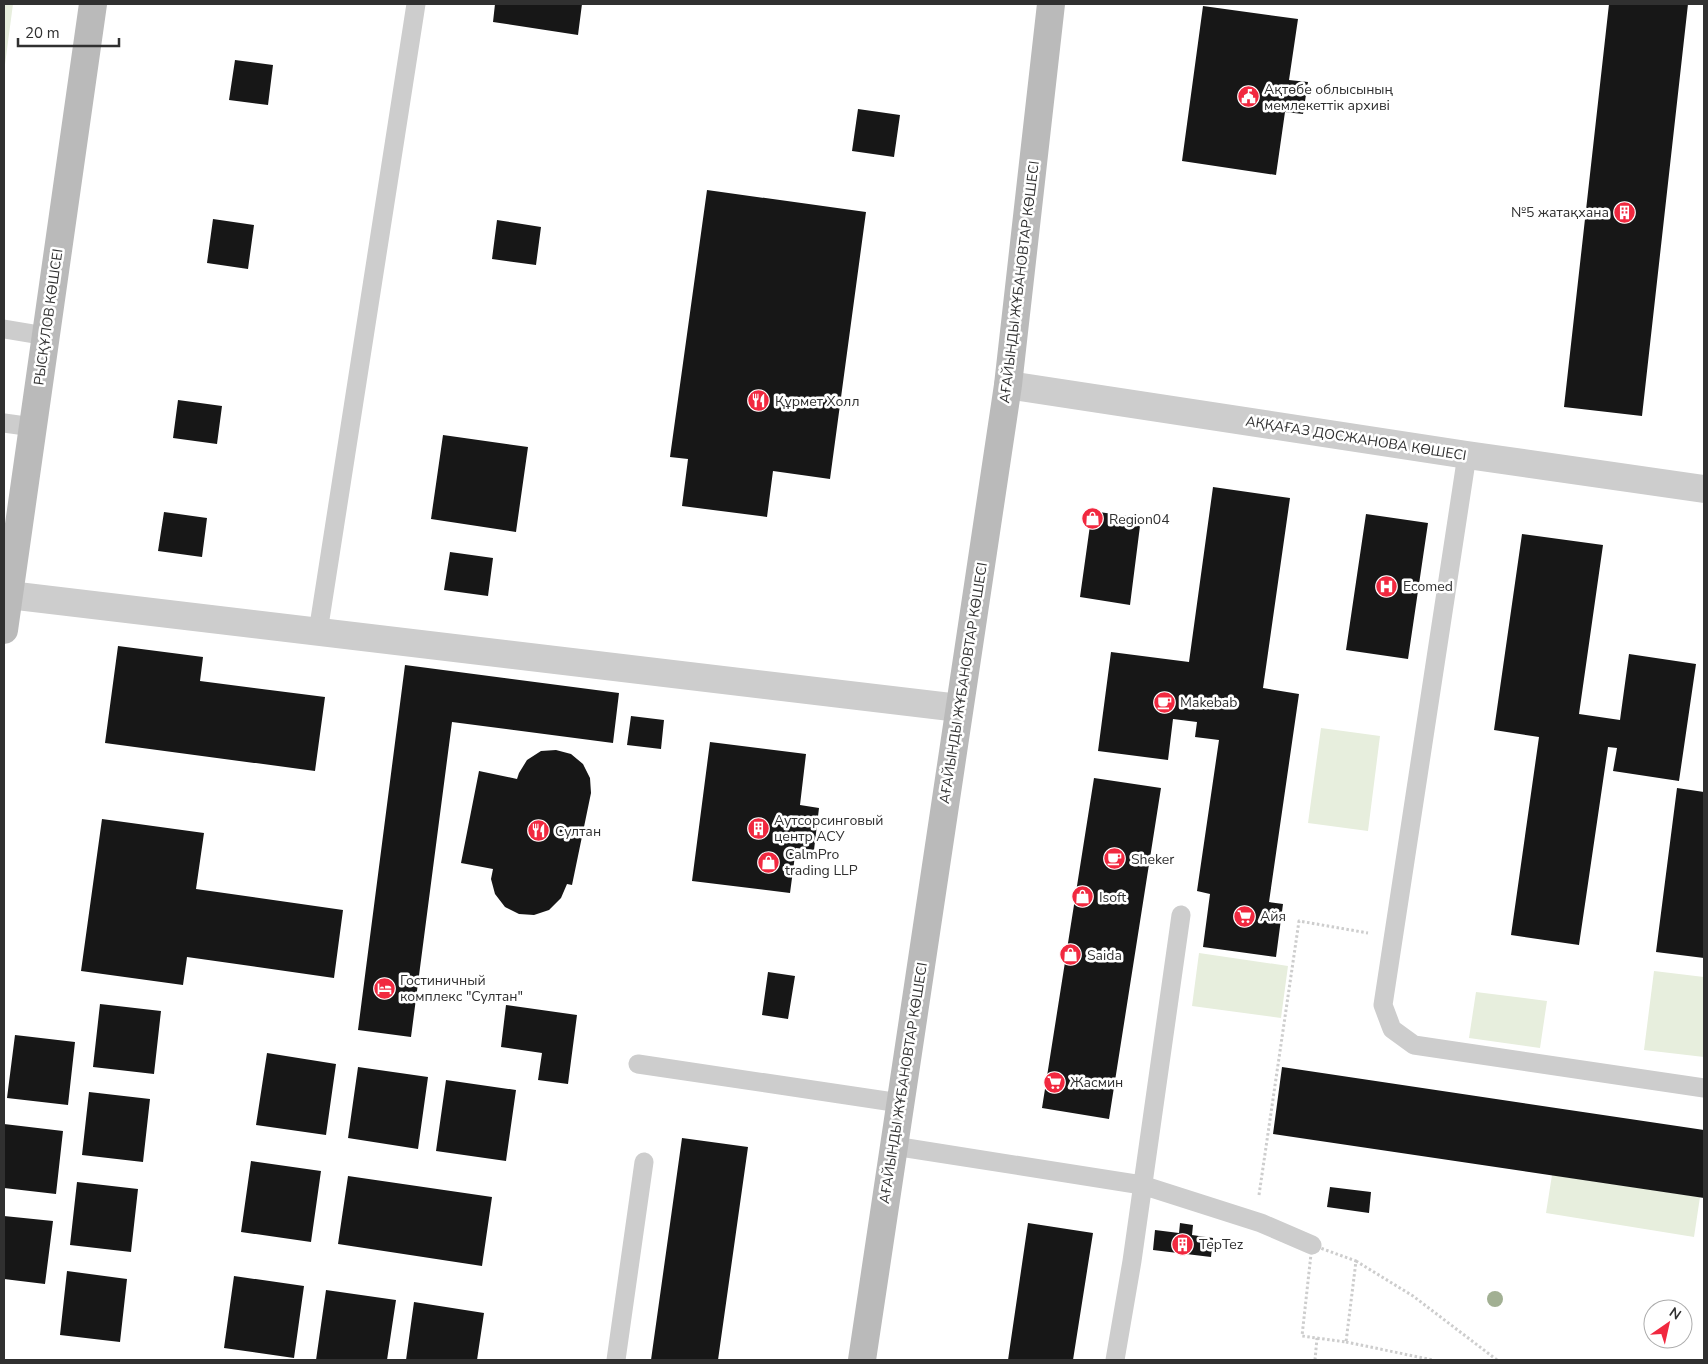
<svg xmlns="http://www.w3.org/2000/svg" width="1708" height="1364" font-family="'Nunito Sans',sans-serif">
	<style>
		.green { fill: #e7eedd }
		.building { fill: #171717 }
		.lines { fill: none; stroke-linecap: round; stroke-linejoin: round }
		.path { stroke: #cdcdcd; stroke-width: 3; stroke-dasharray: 2.5 2.5; stroke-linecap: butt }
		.lane { stroke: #cdcdcd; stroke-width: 19 }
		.street { stroke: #cdcdcd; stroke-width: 28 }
		.secondary { stroke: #bababa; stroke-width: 28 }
		.tree { fill: #a2b093 }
		.labels { text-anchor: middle; stroke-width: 5; stroke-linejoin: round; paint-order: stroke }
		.poi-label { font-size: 14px; fill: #303030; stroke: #fff; text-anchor: start }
		.street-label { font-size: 14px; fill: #303030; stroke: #fff }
	</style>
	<rect width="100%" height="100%" fill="#fff"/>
	<!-- green -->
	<path class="green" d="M4,4H13L4,72Z
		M1321,728L1380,736L1368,831L1308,823Z
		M1199,953L1288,966L1281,1018L1192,1006Z
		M1654,971L1704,977V1057L1644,1050Z
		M1476,992L1547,1001L1540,1048L1469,1038Z
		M1552,1175L1700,1197L1694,1237L1546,1213Z"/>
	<!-- building -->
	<path class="building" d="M495,4H582L578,35L493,22Z
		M1609,4H1688L1642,416L1564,407Z
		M1203,6L1298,19L1289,80L1308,82L1303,114L1285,112L1276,175L1182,161Z
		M235,60L273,65L268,105L229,100Z
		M858,109L900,115L894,157L852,151Z
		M707,190L866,212L830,479L773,471L767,517L682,506L688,459L670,457Z
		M213,219L254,225L248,269L207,263Z
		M497,220L541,227L536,265L492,259Z
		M178,400L222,406L217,444L173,438Z
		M443,435L528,447L516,532L431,519Z
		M1213,487L1290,498L1263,688L1299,694L1269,902L1283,904L1276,957L1203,947L1210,894L1197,891L1219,740L1195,737L1197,722L1173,719L1168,760L1098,751L1111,652L1189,662Z
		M1092,511L1141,518L1130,605L1080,597Z
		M164,512L207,518L202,557L158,551Z
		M1366,514L1428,523L1408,659L1346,650Z
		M1522,534L1603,545L1579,714L1620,720L1629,654L1696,664L1679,781L1613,771L1617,748L1608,747L1579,945L1511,935L1539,737L1494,730Z
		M450,552L493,558L488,596L444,590Z
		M118,646L203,657L200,681L325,697L315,771L105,743Z
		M405,665L619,693L613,743L452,722L411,1037L358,1030Z
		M631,716L664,720L661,749L627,745Z
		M710,742L806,754L800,805L819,808L814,850L796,848L790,893L692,881Z
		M556,750L571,754L583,764L590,778L591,793L572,885L567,884L561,898L549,910L534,915L519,914L505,907L495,894L491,879L493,869L461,863L479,771L517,779L519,773L527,760L541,751Z
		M1094,778L1161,788L1109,1119L1042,1108Z
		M1677,788L1704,792V958L1656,952Z
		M102,819L204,833L196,889L343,910L334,978L187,957L183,985L81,971Z
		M768,972L795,976L788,1019L762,1015Z
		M100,1004L161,1011L154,1074L93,1067Z
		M506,1005L577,1015L568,1084L538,1080L542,1053L501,1047Z
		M15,1035L75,1042L68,1105L7,1098Z
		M267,1053L336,1064L326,1135L256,1125Z
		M358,1067L428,1077L418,1149L348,1138Z
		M1282,1067L1704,1130V1198L1273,1134Z
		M446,1080L516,1090L506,1161L436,1151Z
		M89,1092L150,1099L143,1162L82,1155Z
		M4,1124L63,1131L56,1194L4,1188Z
		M682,1138L748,1147L718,1360H651Z
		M251,1161L321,1171L311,1242L241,1232Z
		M348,1176L492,1197L482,1266L338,1244Z
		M77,1182L138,1189L131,1252L70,1245Z
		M1330,1187L1371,1192L1369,1213L1327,1207Z
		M4,1216L53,1221L45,1284L4,1279Z
		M1028,1223L1093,1233L1073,1360H1008Z
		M1180,1223L1193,1225L1192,1235L1213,1238L1211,1257L1153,1250L1155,1230L1179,1233Z
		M67,1271L127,1279L120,1342L60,1335Z
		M234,1276L304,1286L294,1358L224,1348Z
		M326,1290L396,1300L387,1360H316Z
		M414,1302L484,1313L477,1360H406Z"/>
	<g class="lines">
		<!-- path -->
		<path class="path" d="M1259,1195L1299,921L1368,933
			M1312,1245L1356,1261L1346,1342L1302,1336Z
			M1356,1261L1413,1296L1497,1360
			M1346,1342L1433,1360
			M1315,1360L1317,1338"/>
		<!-- lane -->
		<path class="lane" d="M4,329L46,336
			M4,423L33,427
			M1467,455L1383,1005L1392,1029L1414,1045L1704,1088
			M318,632L416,4
			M638,1064L900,1103
			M894,1146L1142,1185L1261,1223L1312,1245
			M616,1360L644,1162
			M1115,1360L1132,1261L1181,915"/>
		<!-- street -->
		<path class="street" d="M1008,385L1467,455L1704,489
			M9,595L959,708"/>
		<!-- secondary -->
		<path class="secondary" d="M4,630L93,4
			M862,1360L1008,385L1051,4"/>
	</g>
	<!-- trees -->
	<circle class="tree" cx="1495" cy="1299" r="8"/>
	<!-- icons -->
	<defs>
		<symbol id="civic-disc" viewBox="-11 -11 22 22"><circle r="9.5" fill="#f1283f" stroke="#fff"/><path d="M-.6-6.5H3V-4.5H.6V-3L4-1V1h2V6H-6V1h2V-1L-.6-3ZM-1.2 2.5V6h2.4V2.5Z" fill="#fff"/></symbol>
		<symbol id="building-disc" viewBox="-11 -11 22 22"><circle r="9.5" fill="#f1283f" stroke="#fff"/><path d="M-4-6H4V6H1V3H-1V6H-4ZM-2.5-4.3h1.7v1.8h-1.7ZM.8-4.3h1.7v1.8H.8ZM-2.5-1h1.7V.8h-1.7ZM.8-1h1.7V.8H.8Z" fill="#fff"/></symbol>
		<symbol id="restaurant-disc" viewBox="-11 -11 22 22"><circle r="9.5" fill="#f1283f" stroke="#fff"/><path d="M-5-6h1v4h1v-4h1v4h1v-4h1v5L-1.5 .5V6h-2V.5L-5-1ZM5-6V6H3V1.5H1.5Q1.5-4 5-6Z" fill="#fff"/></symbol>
		<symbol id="shop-disc" viewBox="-11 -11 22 22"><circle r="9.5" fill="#f1283f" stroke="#fff"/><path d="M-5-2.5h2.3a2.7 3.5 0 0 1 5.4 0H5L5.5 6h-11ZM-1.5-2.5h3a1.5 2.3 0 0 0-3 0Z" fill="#fff"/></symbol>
		<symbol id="hospital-disc" viewBox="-11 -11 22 22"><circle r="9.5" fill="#f1283f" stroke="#fff"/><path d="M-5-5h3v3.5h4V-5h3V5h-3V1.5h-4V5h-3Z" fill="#fff"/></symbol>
		<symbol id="cafe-disc" viewBox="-11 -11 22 22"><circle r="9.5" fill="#f1283f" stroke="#fff"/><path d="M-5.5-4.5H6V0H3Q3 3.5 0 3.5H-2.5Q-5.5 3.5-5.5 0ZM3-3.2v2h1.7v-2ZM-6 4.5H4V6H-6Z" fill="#fff"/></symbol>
		<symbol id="supermarket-disc" viewBox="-11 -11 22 22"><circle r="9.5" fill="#f1283f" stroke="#fff"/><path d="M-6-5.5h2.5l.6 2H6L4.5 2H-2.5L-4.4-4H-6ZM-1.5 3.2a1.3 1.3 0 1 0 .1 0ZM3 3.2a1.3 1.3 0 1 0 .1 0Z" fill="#fff"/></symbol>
		<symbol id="hotel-disc" viewBox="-11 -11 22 22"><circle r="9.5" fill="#f1283f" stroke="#fff"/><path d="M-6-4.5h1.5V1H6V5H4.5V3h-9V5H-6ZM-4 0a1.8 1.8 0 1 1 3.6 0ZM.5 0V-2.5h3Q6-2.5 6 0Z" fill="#fff"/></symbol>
	</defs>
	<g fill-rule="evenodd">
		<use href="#civic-disc" x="1236" y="84" width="25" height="25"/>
		<use href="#building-disc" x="1612" y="200" width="25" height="25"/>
		<use href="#restaurant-disc" x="746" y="388" width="25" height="25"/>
		<use href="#shop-disc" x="1080" y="506" width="25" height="25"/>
		<use href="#hospital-disc" x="1374" y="574" width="25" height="25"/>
		<use href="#cafe-disc" x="1152" y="690" width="25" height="25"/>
		<use href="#building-disc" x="746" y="816" width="25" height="25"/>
		<use href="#restaurant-disc" x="526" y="818" width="25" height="25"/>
		<use href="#cafe-disc" x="1102" y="846" width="25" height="25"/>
		<use href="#shop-disc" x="756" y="850" width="25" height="25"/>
		<use href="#shop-disc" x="1070" y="884" width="25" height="25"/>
		<use href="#supermarket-disc" x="1232" y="904" width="25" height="25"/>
		<use href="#shop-disc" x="1058" y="942" width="25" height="25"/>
		<use href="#hotel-disc" x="372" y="976" width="25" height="25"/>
		<use href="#supermarket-disc" x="1042" y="1070" width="25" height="25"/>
		<use href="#building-disc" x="1170" y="1232" width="25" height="25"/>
	</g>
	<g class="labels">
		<!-- poi labels -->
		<g class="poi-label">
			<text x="1264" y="94">Ақтөбе облысының<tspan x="1264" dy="16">мемлекеттік архиві</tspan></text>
			<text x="1609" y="217" text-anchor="end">№5 жатақхана</text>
			<text x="775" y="406">Құрмет Холл</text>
			<text x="1109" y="524">Region04</text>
			<text x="1403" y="591">Ecomed</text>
			<text x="1180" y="707">Makebab</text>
			<text x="774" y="825">Аутсорсинговый<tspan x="774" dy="16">центр АСУ</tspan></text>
			<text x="555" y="836">Султан</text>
			<text x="785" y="859">CalmPro<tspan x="785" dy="16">trading LLP</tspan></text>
			<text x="1131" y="864">Sheker</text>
			<text x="1099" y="902">Isoft</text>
			<text x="1260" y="921">Айя</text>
			<text x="1087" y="960">Saida</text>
			<text x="400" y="985">Гостиничный<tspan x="400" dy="16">комплекс "Султан"</tspan></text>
			<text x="1070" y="1087">Жасмин</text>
			<text x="1199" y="1249">TepTez</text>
		</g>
		<!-- street labels -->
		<g class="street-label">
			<text transform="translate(1019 282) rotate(-83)" y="5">АҒАЙЫНДЫ ЖҰБАНОВТАР КӨШЕСІ</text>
			<text transform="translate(48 317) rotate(-82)" y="5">РЫСҚҰЛОВ КӨШСЕІ</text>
			<text transform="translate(1356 438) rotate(9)" y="5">АҚҚАҒАЗ ДОСЖАНОВА КӨШЕСІ</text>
			<text transform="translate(963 683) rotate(-81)" y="5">АҒАЙЫНДЫ ЖҰБАНОВТАР КӨШЕСІ</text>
			<text transform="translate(903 1083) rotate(-81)" y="5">АҒАЙЫНДЫ ЖҰБАНОВТАР КӨШЕСІ</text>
		</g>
	</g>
	<!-- border -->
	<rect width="1708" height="1364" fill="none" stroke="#303030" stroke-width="10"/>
	<!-- north arrow -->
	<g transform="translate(1668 1324) rotate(34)"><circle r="24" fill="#ffffff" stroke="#acacac"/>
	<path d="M0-4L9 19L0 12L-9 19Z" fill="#f1283f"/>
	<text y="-8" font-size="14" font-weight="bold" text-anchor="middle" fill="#303030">N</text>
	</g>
	<!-- scale -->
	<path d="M18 38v8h101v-8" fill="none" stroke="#303030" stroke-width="2.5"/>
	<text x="25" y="38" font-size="15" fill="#303030" stroke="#ffffff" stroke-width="4" paint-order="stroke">20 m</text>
</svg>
